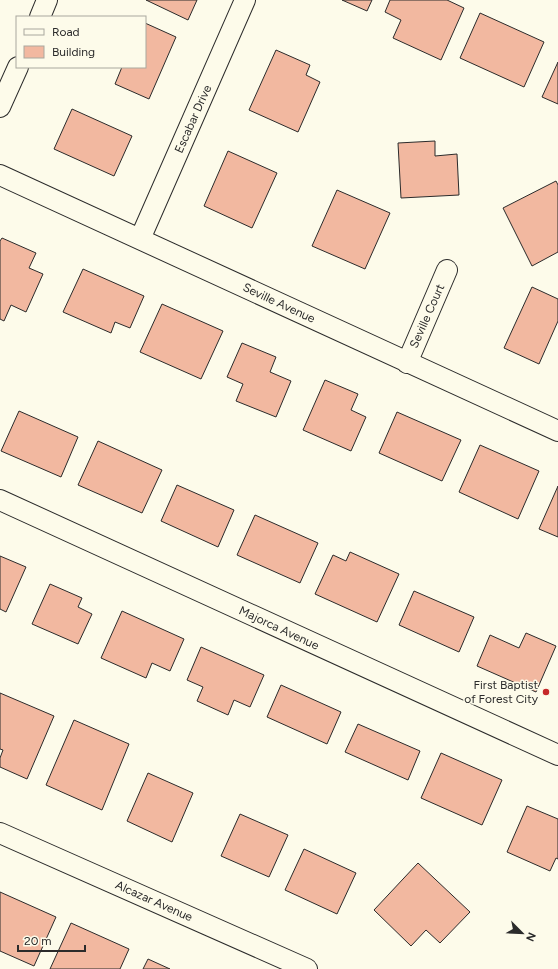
<svg xmlns="http://www.w3.org/2000/svg" width="558" height="969" font-family="Figtree,sans-serif">
	<style>
		.building { fill: #f2b8a0; stroke: #2b2b2b }
		.lines { fill: none; stroke-linecap: round; stroke-linejoin: round }
		.street-casing { stroke: #2b2b2b; stroke-width: 22 }
		.street { stroke: #fdfbea; stroke-width: 20 }
		.poi-dot { fill: #c62828; stroke: #fdfbea; stroke-width: 1.5 }
		.labels { text-anchor: middle; stroke-width: 3; stroke-linejoin: round; paint-order: stroke }
		.street-label { font-size: 12px; fill: #2b2b2b; stroke: #fdfbea }
		.poi-label { font-size: 12px; fill: #2b2b2b; stroke: #fdfbea; text-anchor: end }
	</style>
	<rect width="100%" height="100%" fill="#fdfbea"/>
	<!-- building -->
	<path class="building" d="M146,0H197L188,20Z
		M342,0H372L367,11Z
		M390,0H447L464,8L441,60L393,38L401,20L385,12Z
		M480,13L544,42L524,87L460,58Z
		M145,23L176,37L149,99L115,84L122,67H145Z
		M276,50L310,65L306,75L320,82L298,132L249,110Z
		M558,62V104L542,97Z
		M72,109L132,136L114,176L54,149Z
		M435,141V156L457,154L459,195L401,198L398,143Z
		M228,151L277,173L252,228L204,206Z
		M556,181L558,185V252L532,266L503,208Z
		M337,190L390,213L365,269L312,246Z
		M2,238L36,253L29,268L43,274L26,312L11,305L4,321L0,319V241Z
		M83,269L144,296L130,328L115,322L111,333L63,312Z
		M532,287L558,299V321L539,364L504,348Z
		M162,304L223,331L201,379L140,352Z
		M242,343L276,357L270,372L291,381L276,417L236,401L243,384L227,377Z
		M325,380L358,394L351,410L366,417L351,451L303,430Z
		M19,411L78,437L61,477L1,451Z
		M397,412L461,440L442,481L379,453Z
		M98,441L162,470L142,513L78,485Z
		M480,445L539,471L518,519L459,492Z
		M177,485L234,510L218,547L161,521Z
		M558,486V537L539,529Z
		M255,515L318,543L300,583L237,555Z
		M350,552L399,574L377,622L315,594L333,555L346,561Z
		M0,556L26,567L6,612L0,609Z
		M50,584L82,598L78,607L92,614L78,644L32,624Z
		M414,591L474,617L459,652L399,625Z
		M122,611L184,639L170,671L152,663L146,678L101,658Z
		M526,633L556,646L536,692L477,666L490,635L519,648Z
		M201,647L264,675L250,707L234,700L228,715L197,701L203,687L187,680Z
		M281,685L341,712L327,744L267,717Z
		M0,693L54,716L27,779L0,767V758L3,750L0,749Z
		M74,720L129,744L102,810L46,785Z
		M358,724L420,751L408,780L345,752Z
		M441,753L502,780L482,825L421,798Z
		M148,773L193,793L172,842L127,821Z
		M527,806L558,819V859L556,858L550,871L507,852Z
		M240,814L288,835L269,877L221,856Z
		M304,849L356,873L337,914L285,890Z
		M418,863L470,912L440,943L426,930L411,946L374,910Z
		M0,892L56,917L34,966L0,951Z
		M71,923L129,949L120,969H50Z
		M148,959L170,969H143Z"/>
	<g class="lines">
		<defs>
			<path id="street" d="M40,17L47,0
				M0,107L18,67
				M0,175L558,431
				M140,239L245,0
				M407,363L447,270
				M0,500L558,755
				M0,833L307,969"/>
		</defs>
		<!-- street casing -->
		<use href="#street" class="street-casing"/>
		<!-- street -->
		<use href="#street" class="street"/>
	</g>
	<!-- markers -->
	<circle class="poi-dot" cx="546" cy="692" r="4"/>
	<g class="labels">
		<!-- street labels -->
		<g class="street-label">
			<text transform="translate(193 119) rotate(-66)" y="4">Escabar Drive</text>
			<text transform="translate(279 303) rotate(25)" y="4">Seville Avenue</text>
			<text transform="translate(427 316) rotate(-66)" y="4">Seville Court</text>
			<text transform="translate(279 628) rotate(25)" y="4">Majorca Avenue</text>
			<text transform="translate(154 901) rotate(24)" y="4">Alcazar Avenue</text>
		</g>
		<!-- poi labels -->
		<g class="poi-label">
			<text x="538" y="689">First Baptist<tspan x="538" dy="14">of Forest City</tspan></text>
		</g>
	</g>
	<!-- legend -->
	<rect x="16" y="16" width="130" height="52" fill="#fdfbea" stroke="#a9a89e"/>
	<rect x="24" y="29" width="20" height="6" fill="#fdfbea" stroke="#a9a89e"/>
	<text x="52" y="36" font-size="12" fill="#2b2b2b">Road</text>
	<rect x="24" y="46" width="20" height="12" fill="#f2b8a0" stroke="#a9a89e"/>
	<text x="52" y="56" font-size="12" fill="#2b2b2b">Building</text>
	<!-- north arrow -->
	<g transform="translate(522 933) rotate(114)" stroke="#fdfbea" stroke-width="3" paint-order="stroke">
	<path d="M0-3L7 15L0 10L-7 15Z" fill="#2b2b2b"/>
	<text y="-6" font-size="11" font-weight="bold" text-anchor="middle" fill="#2b2b2b">N</text>
	</g>
	<!-- scale -->
	<path d="M18 945v6h67v-6" fill="none" stroke="#2b2b2b" stroke-width="2"/>
	<text x="24" y="945" font-size="12" fill="#2b2b2b" stroke="#fdfbea" stroke-width="3" paint-order="stroke">20 m</text>
</svg>
